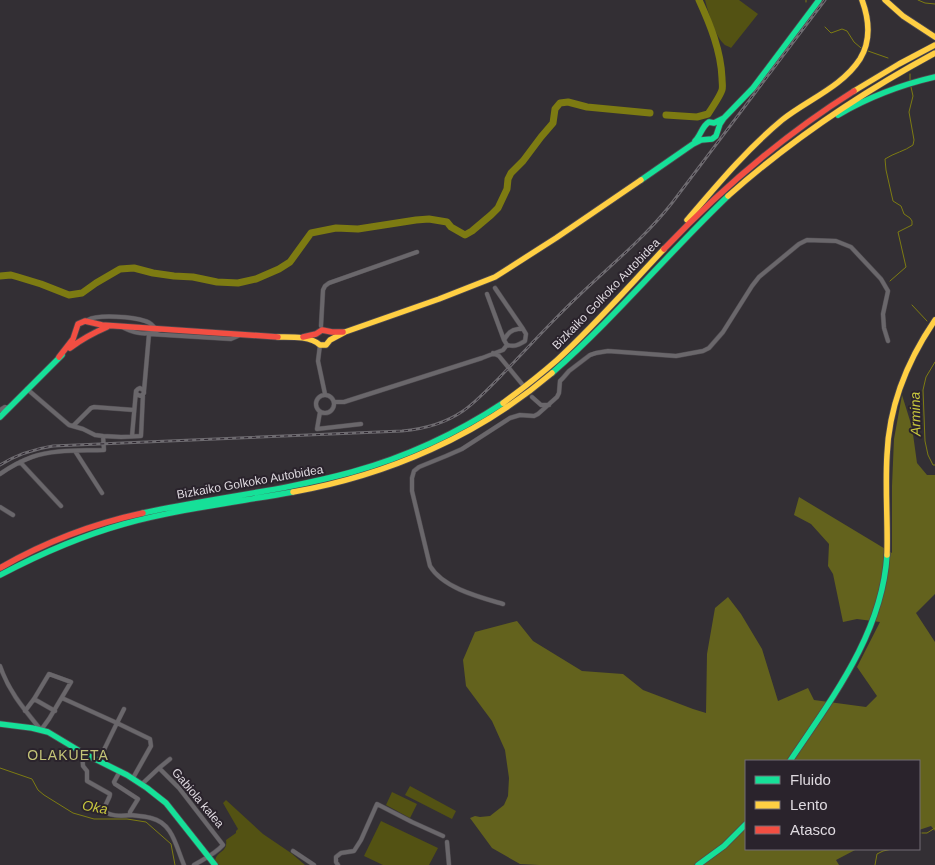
<svg xmlns="http://www.w3.org/2000/svg" width="935" height="865" font-family="Helvetica,sans-serif">
	<style>
		.green { fill: #535213 }
		.forest { fill: #63621d }
		.lines { fill: none; stroke-linecap: round; stroke-linejoin: round }
		.stream { stroke: #7d7b12; stroke-width: 1 }
		.river { stroke: #7d7b12; stroke-width: 7 }
		.street-casing { stroke: #4e4a4f; stroke-width: 5 }
		.fast-casing { stroke: #4e4a4f; stroke-width: 7 }
		.slow-casing { stroke: #4e4a4f; stroke-width: 7 }
		.jam-casing { stroke: #4e4a4f; stroke-width: 7 }
		.street { stroke: #6a676b; stroke-width: 4 }
		.fast { stroke: #16e098; stroke-width: 5.5 }
		.slow { stroke: #ffcf43; stroke-width: 5.5 }
		.jam { stroke: #f24e42; stroke-width: 5.5 }
		.rail-casing { stroke: #6e6b70; stroke-width: 3 }
		.rail { stroke: #2a232c; stroke-width: 1; stroke-dasharray: 4; stroke-linecap: butt }
		.labels { text-anchor: middle; stroke-width: 4; stroke-linejoin: round; paint-order: stroke }
		.street-label { font-size: 12px; fill: #dfdae0; stroke: #2a232c }
		.water-label { font-size: 14px; font-style: italic; fill: #c8c73d; stroke: #2a232c }
		.neighbourhood-label { font-size: 14px; letter-spacing: 1px; fill: #c4c477; stroke: #2a232c }
	</style>
	<rect width="100%" height="100%" fill="#332f34"/>
	<!-- green -->
	<path class="green" d="M705,0H739L758,14L731,48C730,47 724,45 724,44C715,36 708,11 705,0Z
		M410,786L456,811L452,819L405,795Z
		M392,792L417,804L410,818L386,805Z
		M226,800L263,834L291,853L305,865H219L215,860C218,850 228,852 226,840L236,833V831L238,829L223,803Z
		M381,821L438,848L429,865H383L364,856Z"/>
	<!-- forest -->
	<path class="forest" d="M902,395L912,427L917,463L927,475H935V594L916,613L935,642V831L931,826L919,830V761H746V849H857L836,860L839,865H539L520,864L492,848L470,818L475,816L480,817L490,816L504,805L508,796L509,778L505,750L492,721L466,686L463,660L475,632L517,621L533,641L582,671L623,674L643,690L693,709L706,713L707,654L715,608L728,597L741,614L762,649L778,701L808,688L814,700L866,707L877,696L857,667L880,622L857,619L843,622L833,574L828,566L829,544L811,524L794,515L799,497L892,553V486L894,439Z"/>
	<g class="lines">
		<!-- stream -->
		<path class="stream" d="M806,0V2
			M918,0L925,3L935,4
			M825,27L831,33L842,29L847,31L854,42L861,48
			M868,51L888,58
			M910,74V80
			M890,281L906,267L898,232L912,225V221L910,218L904,214L901,206L893,201L886,170L885,159C894,153 905,151 913,145L914,140L909,112L913,96L911,87
			M912,305L927,321
			M935,362L926,377L923,390L925,441L928,455L933,465H935
			M0,768L32,779L38,790L44,795L73,813L94,819H127L146,822L171,844L175,865
			M919,833H920
			M922,833H927L935,828
			M875,865L877,854L883,851L892,849"/>
		<!-- river -->
		<path class="river" d="M666,115L697,117L708,114C712,108 720,96 722,90C723,87 722,82 722,78C721,51 710,24 699,0
			M0,276L11,275L18,277L41,284L69,295L82,293L96,283L120,269L134,268L153,273L174,276L193,277L217,282L238,283L256,279L279,269L290,262L311,233L336,228L358,229L416,220L429,219L447,222L451,227L465,235L472,231L491,215L498,208L507,189L508,179L511,173L523,161L541,137L553,123L555,109L560,103L568,102L587,107L650,113"/>
		<defs>
			<path id="street" d="M495,288L523,329
				M487,294L504,340
				M88,321V320C98,314 134,317 145,321C150,322 152,325 155,328
				M321,326L323,290L325,286L329,283L417,252
				M124,328C136,334 147,336 160,330
				M518,329H523L526,334L525,341C518,345 515,347 507,345L504,340C508,333 511,330 518,329Z
				M320,345L318,361L325,394
				M493,353L499,356L522,384
				M144,391L149,334L231,339L238,336
				M316 404a9 9 0 1 1 18 0a9 9 0 1 1-18 0Z
				M532,397L541,405H549
				M334,402H344L482,358L503,350L507,345
				M0,410L5,407L8,408
				M320,412L317,429L361,424
				M73,426L91,408L94,407L134,410
				M103,436L121,437L141,436L143,394
				M132,436L136,391L138,389L140,388L144,391V393L141,396L138,395L136,393
				M75,451L102,493
				M20,462L61,506
				M0,474C10,467 21,461 32,457C54,449 81,451 104,450L103,436L95,435L83,429L69,425L27,389
				M0,507L13,515
				M503,604C479,597 443,588 430,566L412,491V478L414,471L419,467L446,456L462,449L510,418L520,415L534,416L538,414L557,397L559,393L560,381L563,378L569,371L590,355L596,353L608,351L676,356L703,351L709,348L723,332L752,286L759,277L799,244L807,240L836,241L851,247L881,279L888,291L883,314L884,328L888,341
				M0,666C9,692 24,709 41,730L49,719L71,682L49,674L34,699L25,711
				M62,698L117,723L99,760
				M34,699L55,711
				M124,709L117,723L150,739L151,746L133,778
				M82,752L83,766L87,771V781L110,794C110,799 104,804 105,809C105,817 124,816 130,815
				M159,768L170,759
				M120,771L114,782L115,784L138,799L130,812V815C137,816 144,816 151,818C173,823 176,847 184,865
				M142,784L159,768L179,788L220,841L223,845C215,854 204,859 194,865
				M447,842L449,865
				M293,851L314,865
				M338,865L336,862V857L341,853L354,851L361,840L377,804L412,822L443,836"/>
			<path id="fast" d="M838,115C869,97 900,85 935,77
				M695,141C701,135 702,126 709,122L714,123L724,118L753,88L819,0
				M641,180L693,144L701,140L712,139L716,136L720,124L724,118
				M552,373C615,318 668,253 728,196
				M0,417L62,355
				M143,513C212,498 283,491 352,472C406,457 456,434 503,403
				M0,575C40,554 81,536 124,524C179,509 237,502 293,492
				M0,724L32,728L48,732L83,753L127,775L147,788L166,803L215,865
				M790,761C832,698 882,634 887,555
				M698,865L724,846L746,824"/>
			<path id="slow" d="M885,0L903,16L935,37
				M854,91L899,64L935,45
				M728,196C792,139 861,93 935,53
				M687,220C717,185 746,150 782,120C807,100 842,87 860,59C871,41 869,19 862,0
				M278,337C291,337 311,336 320,345H326L330,340L345,332L439,299L495,277L556,238L641,180
				M503,403C522,389 540,375 557,360C595,325 629,286 664,249
				M293,492C388,475 478,436 552,373
				M887,555C888,522 885,489 887,455C889,405 907,361 935,320"/>
			<path id="jam" d="M664,249C721,189 784,135 854,91
				M303,337L316,334L322,330L332,332H343
				M70,348C82,339 93,333 107,327
				M59,357L73,339L78,324L85,321L102,325L278,337
				M0,568C45,542 92,524 143,513"/>
		</defs>
		<!-- street casing -->
		<use href="#street" class="street-casing"/>
		<!-- fast casing -->
		<use href="#fast" class="fast-casing"/>
		<!-- slow casing -->
		<use href="#slow" class="slow-casing"/>
		<!-- jam casing -->
		<use href="#jam" class="jam-casing"/>
		<!-- street -->
		<use href="#street" class="street"/>
		<!-- fast -->
		<use href="#fast" class="fast"/>
		<!-- slow -->
		<use href="#slow" class="slow"/>
		<!-- jam -->
		<use href="#jam" class="jam"/>
		<defs>
			<path id="rail" d="M0,465C16,455 34,449 53,446L402,431C424,429 444,424 463,411C476,402 487,390 499,378C520,356 540,334 562,312C598,275 640,244 672,203L825,0"/>
		</defs>
		<!-- rail casing -->
		<use href="#rail" class="rail-casing"/>
		<!-- rail -->
		<use href="#rail" class="rail"/>
	</g>
	<g class="labels">
		<!-- street labels -->
		<g class="street-label">
			<text transform="translate(606 294) rotate(-46)" y="4">Bizkaiko Golkoko Autobidea</text>
			<text transform="translate(250 482) rotate(-10)" y="4">Bizkaiko Golkoko Autobidea</text>
			<text transform="translate(198 798) rotate(50)" y="4">Gabiola kalea</text>
		</g>
		<!-- water labels -->
		<g class="water-label">
			<text transform="translate(915 414) rotate(-91)" y="5">Armina</text>
			<text transform="translate(95 807) rotate(11)" y="5">Oka</text>
		</g>
		<!-- neighbourhood labels -->
		<g class="neighbourhood-label">
			<text x="68" y="760">OLAKUETA</text>
		</g>
	</g>
	<!-- legend -->
	<rect x="745" y="760" width="175" height="90" fill="#2a232c" stroke="#726c74"/>
	<rect x="755" y="776" width="25" height="8" fill="#16e098" stroke="#726c74"/>
	<text x="790" y="785" font-size="15" fill="#dfdae0">Fluido</text>
	<rect x="755" y="801" width="25" height="8" fill="#ffcf43" stroke="#726c74"/>
	<text x="790" y="810" font-size="15" fill="#dfdae0">Lento</text>
	<rect x="755" y="826" width="25" height="8" fill="#f24e42" stroke="#726c74"/>
	<text x="790" y="835" font-size="15" fill="#dfdae0">Atasco</text>
</svg>
